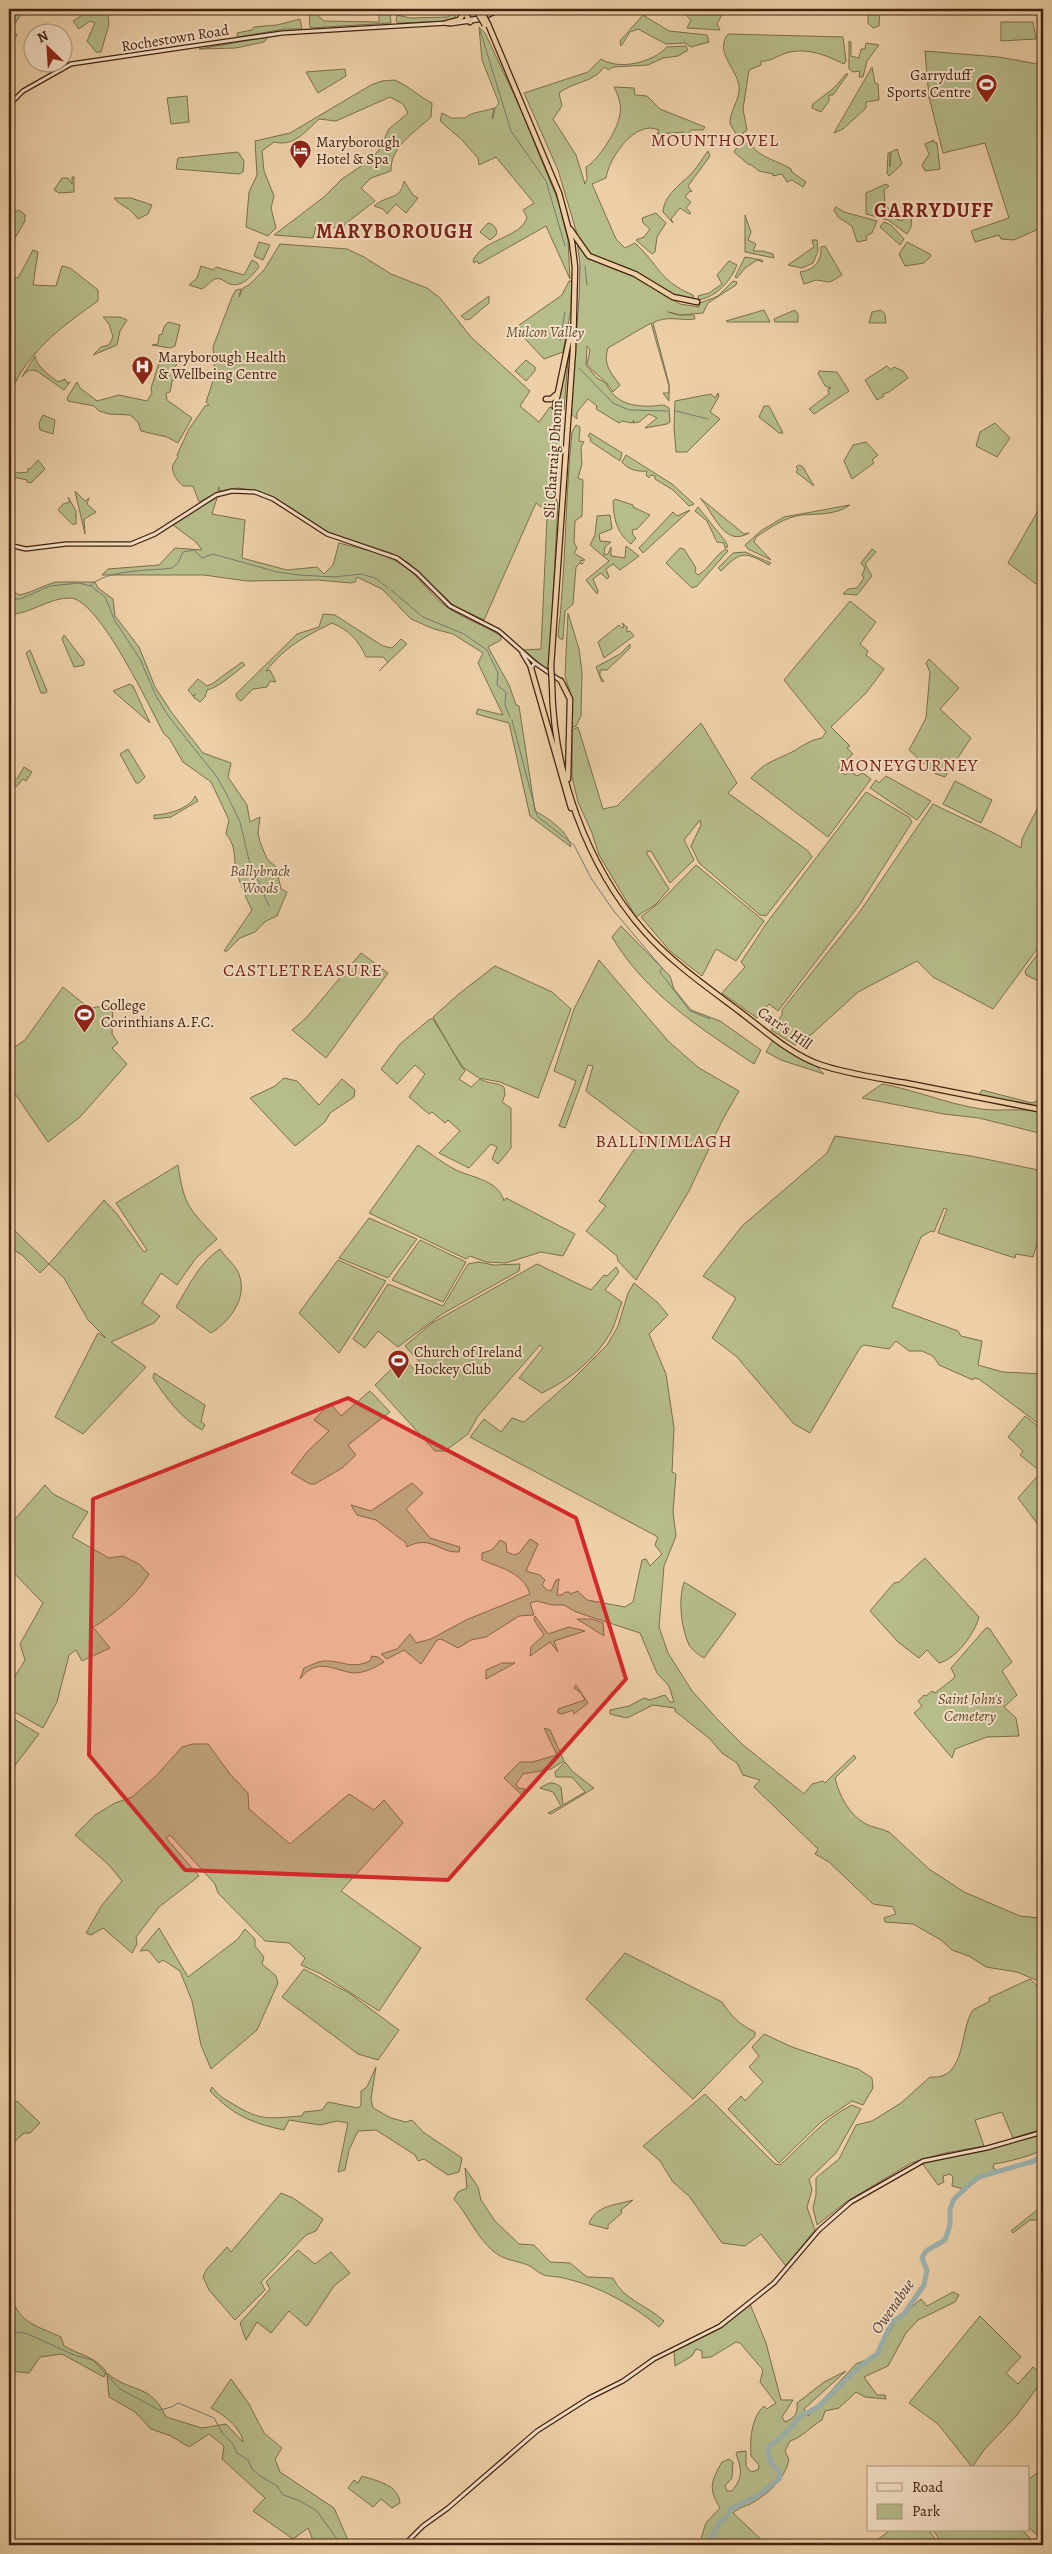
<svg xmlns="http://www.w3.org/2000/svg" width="1052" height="2554" font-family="Alegreya,serif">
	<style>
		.green { fill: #b6bc8a; stroke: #7c6e4d }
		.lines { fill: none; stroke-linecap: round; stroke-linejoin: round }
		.stream { stroke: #787a71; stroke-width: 1 }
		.river { stroke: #9cb5b1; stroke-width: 5 }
		.secondary-casing { stroke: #432110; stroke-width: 5.5 }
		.trunk-casing { stroke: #432110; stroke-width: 7 }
		.secondary { stroke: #f4e0c6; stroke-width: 3 }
		.trunk { stroke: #eed0a8; stroke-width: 4.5 }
		.trunk-bridge-casing { stroke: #432110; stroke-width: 7; stroke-linecap: butt }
		.trunk-bridge { stroke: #eed0a8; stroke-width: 4.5 }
		.marked { fill: #d62828; fill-opacity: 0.2; stroke: #d62828; stroke-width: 4; stroke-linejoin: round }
		.labels { text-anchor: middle; stroke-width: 4; stroke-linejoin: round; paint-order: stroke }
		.street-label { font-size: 15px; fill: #432110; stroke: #f4e0c6 }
		.poi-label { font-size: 15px; fill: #432110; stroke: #f4e0c6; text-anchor: start }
		.park-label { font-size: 15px; font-style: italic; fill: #60482e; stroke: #f4e0c6 }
		.water-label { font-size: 16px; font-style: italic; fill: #594638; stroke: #f4e0c6 }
		.quarter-label { font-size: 18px; letter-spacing: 1px; fill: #7a1f14; stroke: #f4e0c6 }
		.district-label { font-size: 20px; font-weight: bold; letter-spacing: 1px; fill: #7a1f14; stroke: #f4e0c6 }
	</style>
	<rect width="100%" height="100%" fill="#eed0a8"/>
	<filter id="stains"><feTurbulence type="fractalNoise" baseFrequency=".004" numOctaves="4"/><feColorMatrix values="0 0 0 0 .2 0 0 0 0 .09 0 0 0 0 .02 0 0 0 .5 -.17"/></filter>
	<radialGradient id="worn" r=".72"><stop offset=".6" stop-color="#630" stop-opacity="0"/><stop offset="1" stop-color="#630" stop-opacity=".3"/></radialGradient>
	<!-- green -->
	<path class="green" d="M9,9H21L22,12L12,29L17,35L15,38L9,35Z
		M92,9L97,12L107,9L109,24L101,52H96L87,41L95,23L90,21L79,29L73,21Z
		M309,9H315L316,14L324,21L379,22V13H390L391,23L310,28Z
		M691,9H725L717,24L720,30L687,28L691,20L686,15Z
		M868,9H880L879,26L873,28L868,23Z
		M454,11L456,20L453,21L398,23L396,21L397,15L410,18L448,17Z
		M643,15L669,31L707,35L709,42L691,47L685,43L666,44L638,29L630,32L621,46L620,41Z
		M300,19L302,29H285L238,37L237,33L252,30L254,27L277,25Z
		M1001,22H1033L1036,39L1001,41Z
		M479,27L485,33L519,105L559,203L568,240L570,279L546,226L479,264L477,261L474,263L473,261C481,239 522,238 527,217L523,210L534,203L496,157L479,165L478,158L462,140L440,121L442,113L451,118H465C471,112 483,112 494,108L492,119L493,118L495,108L499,103L482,60Z
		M728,34L843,37L846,61L844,64C825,55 808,47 786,53C777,56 770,62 761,61V65L749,70L743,109L747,130L738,137L730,124C729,111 741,99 739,86C737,69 714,52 728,34Z
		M268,37L264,42L236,48L199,49Z
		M849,41L851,42V56L859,58L861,49H865L866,43L879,45L867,61L863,77H859L860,71L853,72L849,69Z
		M667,47L686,46L688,50L678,56L663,58L648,65L613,67L608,70L605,67C601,69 600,73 596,75C585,83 570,84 559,93L562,106L553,119L576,155L585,184L587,179L586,167C599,160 618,129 620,114C622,105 618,95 614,87L634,88L635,95L647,96L660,109L705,127L703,130H691L685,138L684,132L657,134L659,130C635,119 609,158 606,178L592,184L616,239L625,248L635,243C659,265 659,281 693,295L694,300L676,296L637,272L590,255L577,234L558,170L524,93L588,72L601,59C620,71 653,62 667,47Z
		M925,51L999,57L1043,65V227L1014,240L1001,239L999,235L975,242L971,231L1009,218L985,143L943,153L929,97Z
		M872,67L875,83L878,84L879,100L866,102V108L843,129L834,133Z
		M345,69L346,76L318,93L306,72Z
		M846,74H848L833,95H829V101L821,112L812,108L813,104L834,88Z
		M395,80C409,86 418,96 432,103L431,117C415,132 390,147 391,171L371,178L361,188L375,201L345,224L341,233L336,228L317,223L313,238L274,235L324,197L342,179L370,160L379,150L389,129L408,113L403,104L390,97L336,121L319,119C305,132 294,147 274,142L262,151L264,171L274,196L271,208L276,228L268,236L246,227L249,192L257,175L255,141L290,133L371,85L382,81Z
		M187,96L189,122L171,124L167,98Z
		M743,138L747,139C757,158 775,159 791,169L792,172L806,182L803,187L792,180L787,182L782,174L773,176V174L759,171L750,164L749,165L734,152Z
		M934,140L933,142L937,143L940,169L925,171L922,165L929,154L925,144Z
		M897,149L902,164L889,176L887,173L888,153L890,152V167L891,152Z
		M708,151L710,156L688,186L692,192L690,191L685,197L691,202L686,208L691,213L689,214L680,208L671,219L673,223L663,212C664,195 681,184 692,173C698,166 703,158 708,151Z
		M238,152L244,161L243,172L239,174L176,169L178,158Z
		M72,177H74V192L59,193L54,190L62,178H68L72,184Z
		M404,181L413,195L418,198L406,213L396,204L387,214L383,209L374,206C390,193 400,201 404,181Z
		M886,184L889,186L884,190L885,202L893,218L902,221L904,217L912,213L911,227L907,234L888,220L866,214V193Z
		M114,198H131L152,205L148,214L138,219C129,206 121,207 114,198Z
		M836,207L844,212L877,221L872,233L866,236L867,240L857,242L852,226L838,217L834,210Z
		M19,210L25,215V221L15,238L9,234V215Z
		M656,213L666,223L657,237L655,252L652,254L636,240L644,237L650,229L643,223L642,218Z
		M745,215L751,232L748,240L756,244L753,251H763L773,254L774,258L745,252Z
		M884,222L891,225L904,239L900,245L880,227Z
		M488,223C494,224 498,229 496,235L490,240L480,232Z
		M812,240H817L818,251L813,263L802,268L788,265L814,247Z
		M259,242L270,245L263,260L254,256Z
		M577,242L586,255L630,274L680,304L699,307L700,303L718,296L733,281L737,282L736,285L708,303L703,313L680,315L668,312L680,315H694L695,319C681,321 665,315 653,323L669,384V401L663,393H669V386L651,323L608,348C603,364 610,372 620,385L613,392C606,379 596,376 587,364L590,350L587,346L586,365L597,378L606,383C615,403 632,407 654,406C661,405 664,404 669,408L670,422L667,424L645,428L657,418L649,414L639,422L633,423L634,420L632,423L622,421L619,423L596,409L597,406L588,399L577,412V419L570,413L579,299L580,264Z
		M907,242L930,254L931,256L924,263L905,266L899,254Z
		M280,244L347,249L364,257L391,274L427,288L440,298L471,337L530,391L520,406L539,422L550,407L562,416L555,495L558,504L549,671L524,650L541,649L547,519L546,511L536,503L484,620L454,606L409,563L391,553L328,532L276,499L261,492L238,488L219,491V487L218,492L199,502L193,486H183C178,482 169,471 174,463C175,461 177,459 178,457L177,455L189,429L205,406L209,405L206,402L215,375L213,347L232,297L236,290L241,289L239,297L243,288L249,285L264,270Z
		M825,246L842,275L830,282L816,280L804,284L800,272C814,270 822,262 821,247Z
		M33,250L38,252L33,285L56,286L62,266L70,268L98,290V301C62,326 23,355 9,398V277L18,278Z
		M745,257L762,260L763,262L757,260L745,268L737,278L735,277Z
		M252,260L257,263L259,267C253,275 242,288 230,284C224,282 221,277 215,279C210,281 207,286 202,289L189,285L197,278L201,266L213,270L216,267L244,275Z
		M729,261L737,265C730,282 717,296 699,300L698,296L709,293L722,284L717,275Z
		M569,281H572L571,309L563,352L544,359L515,328L562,295Z
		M489,296V303L470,319L466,320L461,316Z
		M764,310L770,322H727L726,321Z
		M795,310L798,314V322H775L774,319Z
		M881,310L885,314L886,323H869L872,312Z
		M103,317H120L127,320L120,331L117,345L93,355L101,347L109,345L113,337L109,324Z
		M168,322L180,325L175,346L170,348L152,345L158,344L159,335L162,334L164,327Z
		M569,348L564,410L555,403Z
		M162,354L176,356L177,364L173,370L175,375V380L172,381L170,392L166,393L167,400L192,418L178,443L167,437L141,431L138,422L130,415L109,414L99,411L94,406L68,401L67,398L77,382L80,388L97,401L119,395L147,401L152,393L151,388Z
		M35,356C36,366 50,376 58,382L65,379L67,383L70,382L64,390L37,371C30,369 26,371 22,377Z
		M526,360L535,367V371L526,381L515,371Z
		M887,366L891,370L894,367L903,371L908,378L889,392L883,394L884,396L877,400L865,380Z
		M819,371L837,372L849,391L814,414L809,409L829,394L828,389L831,388L825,386L818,373Z
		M718,393L719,396L710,412L720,419L687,452H676L674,427L675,401L711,394L715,398Z
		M764,406H769L783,433H779L759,417Z
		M43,415L55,420L53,434L40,430L39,423Z
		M995,423L1010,438L997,457L976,446L980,432Z
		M576,425L580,427L579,441L584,442L581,447L582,464L578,478L583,480L582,516L575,521L574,542L577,548L574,553L585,560L580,561L582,564L584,562L582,564L580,563L576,567L573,604L565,611L563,639H560L558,636C566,568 565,500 572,432Z
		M590,433L622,453L620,461L590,441L591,438L588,436Z
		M866,442L878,455L872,460L874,463L852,479L844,461L853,445Z
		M626,455L672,484L694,504L689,506L673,490L655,479V476L651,475L649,478L646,475L647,471C639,472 628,470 622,462Z
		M38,460L45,469L31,483L27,482V480L9,476V466C17,475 18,473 28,472V468L30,469Z
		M799,465L803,467L814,486L796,472L798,469L796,467Z
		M75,491L85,501L89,498L87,504L96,512L84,519L85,534Z
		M68,497L76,511V524H72L58,510L63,504L70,502Z
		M217,498L212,514L245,520L242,558L287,570L317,567L324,574L333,565L339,543C362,549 389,553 408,569C422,580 432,597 447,607C464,619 484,625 501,636V640L488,647L509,685L516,705L519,706L535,811C548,818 568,831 571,847L530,816L509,723L476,714L478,709L503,715L478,663L483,653L453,634L434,629L411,619L382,589L357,577L355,582L351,583L318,580L247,581L204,575H102L108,569L159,565L175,548L202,550L196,542L173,525L199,507Z
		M700,498L744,534L749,533C724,548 714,513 700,498Z
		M615,499L633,505V507L650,515L637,529L632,530L633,535L636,538L631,544C616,532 614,519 613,501Z
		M1043,502V589L1008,563Z
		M850,505C837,515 816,514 802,515C785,517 770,528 756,537L754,542L771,560L748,549L745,545L762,530L784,517Z
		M698,507L726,542L728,547L725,548L724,543L717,542L707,521L695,511Z
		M690,510L643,553L639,548L673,512L677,516Z
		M610,515L612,529L599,534L600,541L611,542L605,547L604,555L608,554L611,547V556L625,558L626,546L639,556L620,570L613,564L606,569L609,577L607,579L601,573L593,579L598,591L597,594L586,580L609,561L590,545L595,535L597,516Z
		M680,548L684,549L696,568L695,572L698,575C709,569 715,555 726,549L728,551L697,586L692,588L666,563Z
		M872,549L876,552L865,564L872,576L857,595L843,594L848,589L857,588L864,578L862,575L865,568L861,563Z
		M745,552L771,563L769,565C744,551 741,551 721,571L718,568L733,553Z
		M56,582H95L98,588L113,599L115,616L139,647L155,687L172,713L203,753L231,763L228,777L247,805L250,822L260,817L258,833L260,842L267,859L276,867L281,889L287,892L277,916L266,921L255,932L240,938L227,951H224L226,948L252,910C247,901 235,872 235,863C234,850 234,844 226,834L229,820L211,782L183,762L169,738L164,734C150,708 100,601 71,598C49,597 30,615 9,614V592L14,591L18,595C29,594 44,585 56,582Z
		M850,601L876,622L860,644L868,651L866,655L884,669L866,693L831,727L850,746L847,748L853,754L838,768L845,775L850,771L857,776L863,773L871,779L828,837L751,778C764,762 777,760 794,751C804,745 810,740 822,738L826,732L784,680Z
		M568,613L579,649L582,672L581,716L576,726L571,728L572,698L565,676Z
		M323,614L335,615L383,646L392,648L401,639L407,644L379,671L388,662L383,657H366C359,641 349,630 332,623C304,637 286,646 266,671L270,670L276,682L270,681L267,687L253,689L241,701L237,698L236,694L297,634L319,627Z
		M622,623L627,627V632L630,631L634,636L604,658L598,642L619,625L622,628L624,627Z
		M64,635L84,661V665L74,667L62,639Z
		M630,644V648L607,670H600V676L604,681L602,682L596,667L620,654Z
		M30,650L47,691L46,693H41L26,653Z
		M929,659L959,688L940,709L971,738L945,777L936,774L909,750L926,718L930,672L926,663Z
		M242,662L245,665C234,673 218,688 207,690L205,697L200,702L193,697L196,694L193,696L188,690L198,679L207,686L212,684Z
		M130,684L133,686L150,723L113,691Z
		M701,723L737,783L728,793L808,851L812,857L766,916L760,915L699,863L691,846L701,825L700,820L684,840L694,860L670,883L651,851L646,852L669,889L656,904L636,917L599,855L592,833L578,802L572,777V730L578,727L603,809L617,806Z
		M128,749L145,777L139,783H136L120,754Z
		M24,767L32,772L26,781L23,779L15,788L10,784L17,779Z
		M886,776L931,801L917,820L870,788L876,780L879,783Z
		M955,781L992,800L981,823L943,804Z
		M866,792L909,817L912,822L860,904L778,1011L769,1004L757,1018L722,993L745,967L741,962L766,924Z
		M195,796L198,801L171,817L154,819V815C167,815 191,808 195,796Z
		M1043,797V865L1040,873L1043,876V941L993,1009L933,977L917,961L858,992L812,1034L795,1045L771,1030L782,1015V1010L859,913L933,804C963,819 993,831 1021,848L1022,839Z
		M696,865L764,921L736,961L716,949L702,976L670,951L641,917L660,902Z
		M621,926L670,976L674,989L691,1010L720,1021L761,1050L754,1064C700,1028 646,994 612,937Z
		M1043,947V983L1026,975L1025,971Z
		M361,953L388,973L326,1058L292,1030L306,1018Z
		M599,960L668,1041L699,1068L739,1091L723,1119L689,1191L636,1280L618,1261L617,1256L586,1231L606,1206L599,1201L644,1135L586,1091L593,1066L588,1065L565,1128L559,1126L576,1081L554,1071L574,1009Z
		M495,966L552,992L571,1009L538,1098L500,1082L479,1078L461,1066L433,1017L460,993Z
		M63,987L89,1008L113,1005L112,1034L118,1043L112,1048L127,1064L80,1117L48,1142L9,1085V1051L25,1040Z
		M430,1019H433L465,1071L459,1079L471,1087L480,1079C488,1084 497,1082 504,1087L505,1095L502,1102L511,1108V1148L498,1164L492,1159L497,1147L491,1144L469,1168L439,1153L460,1131L448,1120L445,1123L432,1112L429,1114L409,1097L425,1074L415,1065L397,1084L381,1069L400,1044Z
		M773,1040L815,1065L824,1074L781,1060L766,1052Z
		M284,1078L297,1081L319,1105L342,1079L355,1090L354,1097L330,1113L325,1122L295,1146L250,1098L275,1086Z
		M882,1084C915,1090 948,1104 981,1109C1003,1112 1021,1107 1043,1113V1134L979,1118L944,1114L862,1098Z
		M982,1090L1032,1103L1043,1099V1107L979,1095Z
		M835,1136L971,1156L1043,1171C1043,1199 1042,1231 1033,1257L1016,1254L1015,1258L938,1233L947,1209L944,1208L934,1232L931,1231L921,1237L892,1307L958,1331L961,1336L982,1341L978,1365L1003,1372L1043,1374V1427L979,1379L974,1378L973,1380L939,1365L933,1356L922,1351H909L896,1341L889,1349L864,1345L860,1348L810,1433L794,1424L736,1356L712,1338L736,1298L703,1276L742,1226L827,1153Z
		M418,1145C430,1153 441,1162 454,1169C471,1178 498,1179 504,1201L506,1198L575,1234L563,1256L541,1252L506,1263L486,1262L470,1256L466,1259L369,1213Z
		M178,1165C184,1207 190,1209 217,1239L196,1258L177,1285L161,1273L142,1303L160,1316L154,1323L111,1342L146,1367L83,1434L55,1417L98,1333L106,1338L88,1320L64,1278L49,1264L40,1273L22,1255L9,1247V1225L49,1264L104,1200L117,1214L144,1252L147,1250L116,1203Z
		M369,1218L417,1239L388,1278L339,1258Z
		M420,1240L466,1262L443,1302L392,1280Z
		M220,1249C225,1257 233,1263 237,1270C250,1294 232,1320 211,1333L176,1307C189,1286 199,1263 220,1249Z
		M338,1260L386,1281L339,1353L299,1313Z
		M478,1262L494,1265L520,1264L519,1271L442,1314L398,1347L378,1331L365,1348L353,1339L388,1284L443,1306L468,1264Z
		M537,1264L591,1290L604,1275L607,1276L616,1267L619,1272L605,1290L622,1302C618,1311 616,1323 611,1332C596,1359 569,1380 542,1393L519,1378L543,1348L540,1345L478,1416L468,1434L445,1451H435L375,1385L403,1358L421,1376L427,1370L405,1346L432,1323Z
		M634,1283L658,1303L668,1315L649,1334L666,1374L674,1428L672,1472L676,1474L673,1512L676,1536L664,1566L659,1627L668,1653L692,1691L719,1721L743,1745L804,1794L812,1784L823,1781L825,1783L854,1755L856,1758L835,1778C839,1795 849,1815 866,1824C873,1828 881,1828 889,1832L929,1869L964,1892L1020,1916L1040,1918L1043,1915V1983L1017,1972L986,1967L969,1956L952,1950L941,1940L913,1924L885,1922L884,1918L896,1914L893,1907L873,1904L829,1862L815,1854L818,1849L754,1787L760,1780L743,1775L737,1763L722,1753L710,1739L675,1711V1708L653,1705L627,1718L610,1714V1710L629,1706L644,1698L650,1700L665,1695L670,1702H674L669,1686L657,1673L640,1633L576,1612L564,1605H552L537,1601L530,1603L534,1615L519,1616L486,1637L471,1640L458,1648L441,1639L437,1640L421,1664L404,1650L387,1659L381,1654L397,1649L410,1634L416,1643L431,1639L466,1620L530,1594C523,1572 500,1568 482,1560V1553L492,1550L500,1540L506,1543L507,1552L514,1555L519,1553L530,1539L538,1544L526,1571L540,1575L545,1580L542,1585L547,1590L551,1591L556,1580L559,1579L557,1595H562L565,1592H569L570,1594L578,1591L587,1600L625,1607L633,1602L642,1560L646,1559L650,1566L662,1554L655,1545L658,1537L470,1437L484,1419L501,1432L512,1418L524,1422L570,1382L607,1345L618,1326L628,1293Z
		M154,1373L205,1405L201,1421L205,1425L202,1430C181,1418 166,1398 153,1378Z
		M370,1391L390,1412L348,1445L356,1455L342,1468L315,1484H310L291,1473L307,1452L329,1431L314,1420L330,1403L341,1416Z
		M1025,1416L1043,1430V1531L1018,1498L1041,1472L1020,1455L1023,1451L1008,1437Z
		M412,1483L423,1493L406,1509L430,1538L460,1547L459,1552C438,1553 431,1534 407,1547L406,1543L376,1520L357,1515L351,1505L371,1511Z
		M45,1485L53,1494L88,1512L72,1537L109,1558L123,1556L139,1564L149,1574C139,1592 111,1618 93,1627L110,1648L82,1661L76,1650L69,1655L57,1702L43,1728L9,1709V1686L25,1660L20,1644L43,1603L9,1568V1526Z
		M925,1558L979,1617C975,1633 956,1659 939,1663L927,1650L919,1658L898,1642L870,1611L894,1583L899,1582Z
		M684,1582L736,1614L704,1658C699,1655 692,1650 689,1645C681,1627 678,1600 684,1582Z
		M535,1616L548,1634L569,1627L585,1631L554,1641L558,1652L550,1642L530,1656L531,1647L544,1635L534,1620Z
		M577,1619H592L603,1623L604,1636Z
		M986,1628H989L1012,1662L1002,1671L1017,1695L1004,1707L1016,1718L1019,1736L987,1737L955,1749L952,1758L914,1713L922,1706L918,1701L924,1695L926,1696L932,1691L935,1693L953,1679L955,1676L951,1668Z
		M372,1656L378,1657L384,1662C376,1667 365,1673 354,1673C334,1671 318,1656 300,1679L304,1668C310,1666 316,1662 323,1661C343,1660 350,1670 370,1661Z
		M502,1663H515L486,1679V1670Z
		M576,1685L588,1703L574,1714L573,1710L562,1714L558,1713V1709L585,1700L581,1693L574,1688Z
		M9,1716L39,1734L9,1773Z
		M544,1728L550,1730L564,1761L551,1769L523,1774L516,1784L518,1788L525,1789L522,1795L504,1778L520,1762H532L557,1755Z
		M193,1744H208L230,1774L248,1793L249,1809L290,1844L349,1794L374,1810L384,1800L403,1823L341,1891L421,1948L379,2011L321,1974L301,1965L305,1958L289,1943L265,1941L218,1893L215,1884L170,1835L166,1838L199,1876L159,1907L136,1937L137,1944L132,1953L103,1928L91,1935L86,1933L102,1905L122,1881L109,1865L75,1835L95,1815L115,1803L132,1797L156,1776L182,1747Z
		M565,1762L573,1772L594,1788L551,1814L548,1813L561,1806L553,1792L540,1788C550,1782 552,1781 561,1787L563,1805L585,1792L572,1777H556L555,1772Z
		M159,1928L188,1977L238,1939L245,1929L255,1939V1946L264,1957L262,1964L276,1976L278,1983L257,2030L211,2069L201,2045L192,2001L180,1971L163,1960L159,1963L148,1950L140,1951Z
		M625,1953L722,2002C731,2016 740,2025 755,2032V2036L693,2099L586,1999Z
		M304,1969L349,1993L399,2030L378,2060L358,2054L282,1997Z
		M1030,1979L1043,1991V2129L1013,2138L1002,2112L975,2120L984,2146L945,2153L911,2163L846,2202L817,2225L813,2208L816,2195V2178L839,2159L856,2125L872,2121L901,2103L930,2077C967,2081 959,2029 973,2010L990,2001L989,1998Z
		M764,2034L792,2047L858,2069L872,2078L873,2088L863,2105L852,2101L821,2122L779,2163L728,2109L741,2096L745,2101L763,2082L749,2067L759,2056L752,2047Z
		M376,2067L371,2099L373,2108L391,2118L406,2122L412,2120L423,2132L462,2158L459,2172L448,2175L424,2159L418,2161L415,2155L376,2130L358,2131L349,2150L345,2170L338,2172L348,2123L337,2121L320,2125L289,2120L284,2130C251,2123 233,2115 210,2091L212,2087C220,2097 223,2098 233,2104C262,2122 270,2118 302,2116L304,2112L322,2110L328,2102L358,2108L361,2105V2091L367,2087Z
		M705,2094L775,2164L780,2165C803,2145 824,2118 852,2105L861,2109L836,2153L809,2179L812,2190L807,2207L815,2230L786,2266L761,2234L745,2246L722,2243L689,2196L673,2182L660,2161L643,2146Z
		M17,2101L40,2123L30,2133H24L9,2147V2108Z
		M1043,2134V2149C1033,2156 1007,2162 994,2164L993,2168L997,2170L979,2176L964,2189L952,2186L953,2177L950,2174L943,2176L944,2182L938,2185L922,2163L973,2153Z
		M465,2168L478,2187L481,2200L495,2221L519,2244L534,2245L550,2262L570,2263L587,2277L613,2278C623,2300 647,2305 664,2321L659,2327C633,2305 597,2285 563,2278C557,2276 550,2277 544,2275C538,2273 534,2268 528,2265C515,2260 505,2261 493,2251C476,2236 468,2215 454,2199L458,2192L467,2188Z
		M281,2193L293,2198L323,2219L316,2231L306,2235L261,2282L265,2290L235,2320L209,2290L203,2277L206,2270L227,2247L231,2252Z
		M633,2200L621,2210L622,2213L608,2225V2229L589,2224C595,2205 617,2205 633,2200Z
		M1043,2205L1042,2220H1030L1013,2233L1011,2231Z
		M298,2250L315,2264L331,2252L350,2273L334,2286L308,2325L306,2326L289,2311L271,2333L257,2322L246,2340L240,2323L270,2289L266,2282Z
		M9,2289C17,2323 33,2324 61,2337L64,2346C80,2355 95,2357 106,2371L104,2377L62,2354L40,2357L29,2373L9,2371Z
		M953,2292L959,2295L955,2302L918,2320L906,2333L888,2366L864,2377L877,2395H885L886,2399L865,2397L856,2392L839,2408L825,2411L822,2420C810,2427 803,2437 790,2441L785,2451L789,2460C785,2478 770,2492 754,2502C746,2507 743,2505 733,2513L767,2545H699L706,2523L720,2508C708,2489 711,2481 722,2462L729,2459L733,2462L732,2478L725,2486L727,2491H732C743,2477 742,2470 736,2454L737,2452L746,2451V2466L751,2472L758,2470L759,2465L751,2456C750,2439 751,2418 764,2406L767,2409L776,2403L760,2382L763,2370L740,2343L736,2342L711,2357L702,2358V2351L696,2349L692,2356L675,2366L674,2351L719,2329L750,2304L766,2343L781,2400H793L782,2417L785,2422C794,2418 798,2415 797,2403L824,2382L846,2371L804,2409L808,2416L856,2364L877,2355L896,2320L921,2299L927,2306Z
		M980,2316L1021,2357L1006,2373L1018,2384L1033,2367L1043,2375V2380L1017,2415L984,2450L972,2467L938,2424L909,2403Z
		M107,2373C131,2394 150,2382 166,2417L202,2428L226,2424L243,2442C242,2429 223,2414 211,2408L231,2379L249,2404L264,2433L282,2448L275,2459L280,2472L334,2508L348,2540L342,2545H315L308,2528L293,2539L253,2511L265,2498L222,2459L224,2446L209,2434L189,2447L171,2436L151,2429L135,2412L109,2397Z
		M1043,2468V2540L1028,2527V2480Z
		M362,2476C377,2481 399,2485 400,2503L392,2508L381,2499L373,2507L348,2488L354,2480L358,2483Z
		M890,2530H929L939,2545H871Z
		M933,2530H1022L1031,2539L1023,2545H943Z"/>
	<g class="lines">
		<!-- stream -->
		<path class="stream" d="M480,30L511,131L546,181L565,246
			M585,266L587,285
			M560,341L565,312
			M579,368L613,403L629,410L668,411
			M676,411L708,419
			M90,586C106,569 151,571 172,568L178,563L183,552L194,550L202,558L213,554L277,572L299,575L334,577L361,574L375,578L388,588
			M391,590L423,617L464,634L487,650L498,673L497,685L506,692L505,705L510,717
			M9,599H20L50,586L79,583L91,586L105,597L115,621L140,659L156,696L169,717L217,777L226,793L240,822L249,860L269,906
			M512,720L537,816L574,845L591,878L613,910L662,968L660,972L690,1011L710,1019
			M9,2333L11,2335L18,2332L28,2334L74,2355L93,2360L120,2389L159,2410L172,2407L178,2403L214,2418L223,2434L233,2444L237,2453L248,2460L252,2469L260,2476L277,2486L283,2495L298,2500L317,2511L341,2545"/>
		<!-- river -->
		<path class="river" d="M713,2545L712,2536L720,2521L725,2519L731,2509L759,2495L780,2478L779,2471L771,2463L768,2450L770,2445L783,2436L801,2416L818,2407L860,2366L877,2354L892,2322L904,2314L924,2285L927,2270L922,2258L926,2251L945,2240L950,2225V2209L954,2199L969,2185L979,2177L1034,2161L1043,2155"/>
		<defs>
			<path id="secondary" d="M457,22L478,18L490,9
				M450,24L478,20L502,9
				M9,105L23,91L71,64L282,33L448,23
				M9,545L26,549L66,544H131L155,534L216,495L232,491L255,492L273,499L327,534L397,558L417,573L450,606L499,631L535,663L561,681
				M522,653L531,668L535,663
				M404,2545L423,2526L448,2508L537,2431L589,2398L623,2381L654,2359L720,2326L774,2283L819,2230L851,2202L923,2161L987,2148L1043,2132"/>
			<path id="trunk" d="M463,9L470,22
				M447,23L459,20L464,13
				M488,24L559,193L572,242L575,267L573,350L551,666
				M570,229L589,256L635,274L673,297L697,302
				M546,399H551L557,394
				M555,407L571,330
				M531,668L571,808
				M561,681L570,699L568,779
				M552,684C553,771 586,865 644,931C671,962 706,986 739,1011C764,1030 791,1055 821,1065C848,1074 878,1078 906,1083C952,1092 997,1101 1043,1110"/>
		</defs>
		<!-- secondary casing -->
		<use href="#secondary" class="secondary-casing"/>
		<!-- trunk casing -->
		<use href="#trunk" class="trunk-casing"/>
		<!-- secondary -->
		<use href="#secondary" class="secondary"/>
		<!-- trunk -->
		<use href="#trunk" class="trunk"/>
		<defs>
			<path id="trunk-bridge" d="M480,9L488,24
				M476,10L485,25
				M551,666L552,684"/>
		</defs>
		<!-- trunk-bridge casing -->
		<use href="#trunk-bridge" class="trunk-bridge-casing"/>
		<!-- trunk-bridge -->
		<use href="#trunk-bridge" class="trunk-bridge"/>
	</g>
	<!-- marked area -->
	<path class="marked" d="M348,1398L576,1518L626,1679L448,1880L185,1870L89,1755L93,1499Z"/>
	<!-- icons -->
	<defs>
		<symbol id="stadium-pin" viewBox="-11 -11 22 30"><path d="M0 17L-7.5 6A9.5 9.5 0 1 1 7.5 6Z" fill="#8f2418" stroke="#f4e0c6"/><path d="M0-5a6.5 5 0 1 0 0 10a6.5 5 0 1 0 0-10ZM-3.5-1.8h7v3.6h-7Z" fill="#fff"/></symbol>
		<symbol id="hotel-pin" viewBox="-11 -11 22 30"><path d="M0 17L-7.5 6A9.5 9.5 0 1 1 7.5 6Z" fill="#8f2418" stroke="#f4e0c6"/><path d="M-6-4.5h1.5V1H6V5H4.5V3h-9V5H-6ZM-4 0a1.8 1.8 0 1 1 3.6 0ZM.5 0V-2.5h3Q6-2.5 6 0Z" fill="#fff"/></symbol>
		<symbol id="hospital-pin" viewBox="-11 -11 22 30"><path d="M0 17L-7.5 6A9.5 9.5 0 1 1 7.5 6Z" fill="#8f2418" stroke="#f4e0c6"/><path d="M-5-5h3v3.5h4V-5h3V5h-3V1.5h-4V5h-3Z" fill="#fff"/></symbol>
	</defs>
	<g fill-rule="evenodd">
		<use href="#stadium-pin" x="974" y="72" width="25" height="34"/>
		<use href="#hotel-pin" x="288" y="138" width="25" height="34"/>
		<use href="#hospital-pin" x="130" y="354" width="25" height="34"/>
		<use href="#stadium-pin" x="72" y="1002" width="25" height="34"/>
		<use href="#stadium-pin" x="386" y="1348" width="25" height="34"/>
	</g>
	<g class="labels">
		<!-- street labels -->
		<g class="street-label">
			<text transform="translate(175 38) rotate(-9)" y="5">Rochestown Road</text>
			<text transform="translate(553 459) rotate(-86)" y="5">Sli Charraig Dhonn</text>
			<text transform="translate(785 1028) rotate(35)" y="5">Carr's Hill</text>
		</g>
		<!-- poi labels -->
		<g class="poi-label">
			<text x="971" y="80" text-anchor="end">Garryduff<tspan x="971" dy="17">Sports Centre</tspan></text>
			<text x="316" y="147">Maryborough<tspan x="316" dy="17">Hotel &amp; Spa</tspan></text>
			<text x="158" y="362">Maryborough Health<tspan x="158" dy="17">&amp; Wellbeing Centre</tspan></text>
			<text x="101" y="1010">College<tspan x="101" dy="17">Corinthians A.F.C.</tspan></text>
			<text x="414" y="1357">Church of Ireland<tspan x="414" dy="17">Hockey Club</tspan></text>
		</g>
		<!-- park labels -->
		<g class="park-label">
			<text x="545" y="337">Mulcon Valley</text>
			<text x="260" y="876">Ballybrack<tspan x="260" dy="17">Woods</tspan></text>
			<text x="970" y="1704">Saint John's<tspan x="970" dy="17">Cemetery</tspan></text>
		</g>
		<!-- water labels -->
		<g class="water-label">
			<text transform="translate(892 2306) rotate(-55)" y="6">Owenabue</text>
		</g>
		<!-- quarter labels -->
		<g class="quarter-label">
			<text x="715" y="146">MOUNTHOVEL</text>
			<text x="909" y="771">MONEYGURNEY</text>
			<text x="303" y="976">CASTLETREASURE</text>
			<text x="664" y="1147">BALLINIMLAGH</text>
		</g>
		<!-- district labels -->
		<g class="district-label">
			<text x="934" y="217">GARRYDUFF</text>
			<text x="395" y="238">MARYBOROUGH</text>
		</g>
	</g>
	<!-- margin -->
	<rect width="1052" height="2554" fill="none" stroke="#eed0a8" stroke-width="30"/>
	<rect x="10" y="10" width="1032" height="2534" fill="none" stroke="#432110" stroke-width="2.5"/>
	<rect x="15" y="15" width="1022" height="2524" fill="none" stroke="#432110"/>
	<!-- legend -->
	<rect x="867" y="2466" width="162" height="65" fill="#f4e0c6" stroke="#ad947d"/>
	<rect x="877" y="2483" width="25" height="8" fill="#f4e0c6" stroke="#ad947d"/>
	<text x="912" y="2492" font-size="15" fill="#432110">Road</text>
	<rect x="877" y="2504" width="25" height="15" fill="#b6bc8a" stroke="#ad947d"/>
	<text x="912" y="2516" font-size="15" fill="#432110">Park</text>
	<!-- north arrow -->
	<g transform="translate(48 48) rotate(335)"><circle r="24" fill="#f4e0c6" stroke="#ad947d"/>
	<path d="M0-4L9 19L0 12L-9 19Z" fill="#8f2418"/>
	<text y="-8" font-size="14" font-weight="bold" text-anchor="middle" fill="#432110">N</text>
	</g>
	<rect width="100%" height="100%" filter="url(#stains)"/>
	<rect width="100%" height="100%" fill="url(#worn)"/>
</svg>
